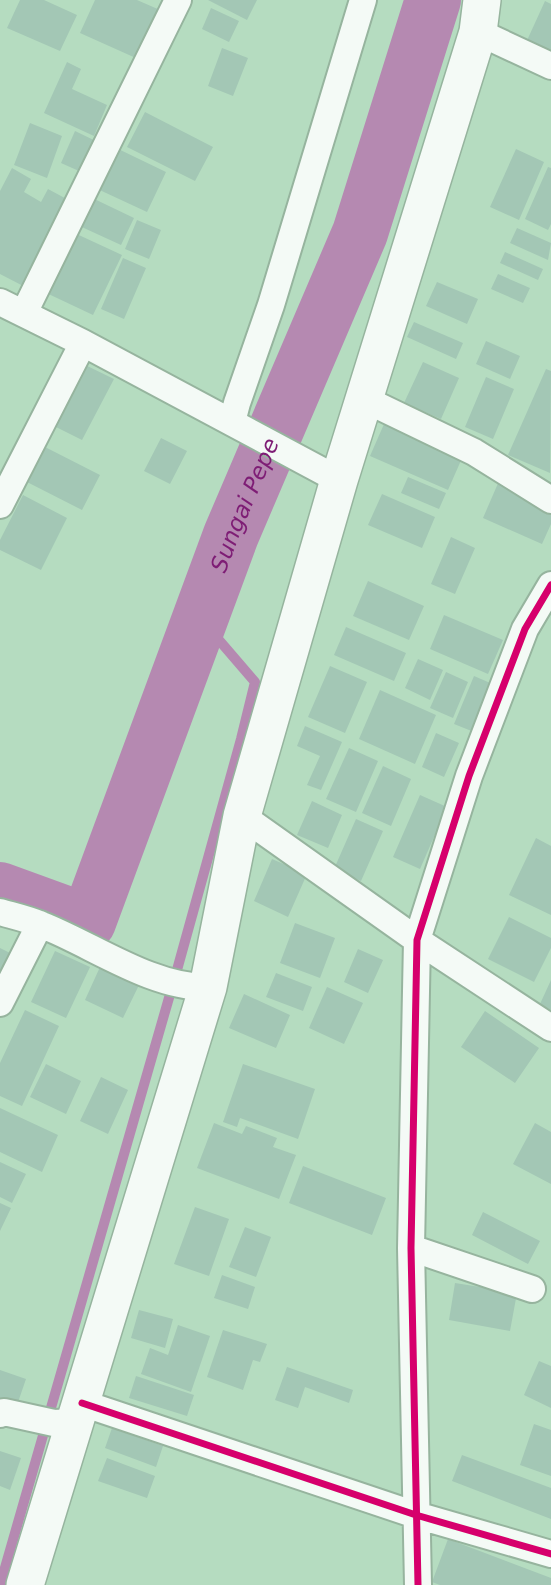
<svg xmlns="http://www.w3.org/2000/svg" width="551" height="1585" font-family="'DejaVu Sans',sans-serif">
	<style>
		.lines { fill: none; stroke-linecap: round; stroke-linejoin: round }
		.stream { stroke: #b589b1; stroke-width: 10 }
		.river { stroke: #b589b1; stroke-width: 56 }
		.building { fill: #a3c7b5 }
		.street-casing { stroke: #96b49e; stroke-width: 30 }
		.secondary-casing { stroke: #96b49e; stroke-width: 40 }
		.street { stroke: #f4faf6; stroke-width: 26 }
		.secondary { stroke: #f4faf6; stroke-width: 37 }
		.cycleway-casing { stroke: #f0fdf3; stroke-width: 11 }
		.cycleway { stroke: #d6006c; stroke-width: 7 }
		.labels { text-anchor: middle; stroke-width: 7; stroke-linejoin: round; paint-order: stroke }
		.water-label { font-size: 23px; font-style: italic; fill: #7e1d75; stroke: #f0fdf3 }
	</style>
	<rect width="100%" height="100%" fill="#b5dcc0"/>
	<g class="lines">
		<!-- stream -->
		<path class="stream" d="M0,1585L177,970L241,739L255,682L200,618"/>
		<!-- river -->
		<path class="river" id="s1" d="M0,890L88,922L231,535L360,233L433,0"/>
	</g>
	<!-- building -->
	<path class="building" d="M20,0H44L77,15L60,51L7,28Z
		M95,0H137L160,10L138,59L80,33Z
		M208,0H257L247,20Z
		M545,1L551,4V60L524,47Z
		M211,8L239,21L229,42L202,29Z
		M222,48L248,58L233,96L208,86Z
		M67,62L81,69L72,89L107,105L94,136L44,113Z
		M145,112L213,147L195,181L127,147Z
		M30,123L62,136L47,178L14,165Z
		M75,131L102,144L88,175L61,163Z
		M110,145L166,172L147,212L91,186Z
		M516,149L544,162L519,220L490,207Z
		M548,167L551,168V224L548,230L525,219Z
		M12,168L31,179L24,192L41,202L48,189L74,203L29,289L0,274V191Z
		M86,195L134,218L121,245L73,223Z
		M137,220L161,230L149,259L125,249Z
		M517,228L551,243L548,260L510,243Z
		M68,230L122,255L93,315L40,290Z
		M505,252L543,269L538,280L500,263Z
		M123,258L146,268L124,319L101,309Z
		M498,274L530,288L523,303L491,289Z
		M437,282L478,299L467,324L426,306Z
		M414,322L463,343L456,359L407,337Z
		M486,341L520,356L510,379L476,364Z
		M77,361L114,379L82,440L46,422Z
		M423,362L459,378L441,419L404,403Z
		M546,369L551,371L550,473L508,455Z
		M486,377L514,389L493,439L465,427Z
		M388,415L466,449L448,490L370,456Z
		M161,438L187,451L170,484L144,471Z
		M45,447L100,475L82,510L27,482Z
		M408,477L446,493L439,509L401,493Z
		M499,481L551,504V524L542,544L483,518Z
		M382,494L435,517L422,548L368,525Z
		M23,495L67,518L41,570L0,550V540Z
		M451,537L475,548L455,594L431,584Z
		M368,581L424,606L409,640L353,616Z
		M444,615L503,640L488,674L430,649Z
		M346,627L406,653L394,681L334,655Z
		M418,659L443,670L430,700L405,688Z
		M330,666L367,682L345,733L308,717Z
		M446,672L468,682L453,718L430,708Z
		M474,676L495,685L474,732L454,724Z
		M380,690L436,715L415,764L359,739Z
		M305,726L342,742L321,790L307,785L320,756L297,746Z
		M436,733L459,743L444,777L422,767Z
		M349,748L378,761L356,812L326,799Z
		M383,766L411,779L391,826L362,813Z
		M420,795L447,807L420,869L393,857Z
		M312,801L342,815L328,848L297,835Z
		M356,819L383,831L361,881L334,869Z
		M536,838L551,846V915L509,895Z
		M272,859L307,874L288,917L254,901Z
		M509,917L551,938V948L534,982L488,959Z
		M295,923L335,938L320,978L280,963Z
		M0,948L16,956L0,986Z
		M358,949L383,960L368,993L344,982Z
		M55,951L90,967L66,1018L31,1002Z
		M100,967L139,985L123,1018L85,1000Z
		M276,973L312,987L303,1011L266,997Z
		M551,980V1010L540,1004Z
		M327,987L363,1003L344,1044L309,1028Z
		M244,994L290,1015L276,1048L229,1028Z
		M25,1010L59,1026L22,1106L0,1096V1063Z
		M485,1011L539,1048L515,1083L461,1047Z
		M46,1064L81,1081L66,1114L30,1097Z
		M243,1064L315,1089L298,1139L240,1118L237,1127L223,1122Z
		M101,1077L128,1090L108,1134L80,1121Z
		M0,1108L58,1135L42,1172L0,1152Z
		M214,1123L242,1134L246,1126L277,1138L273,1147L296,1155L279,1199L197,1168Z
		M535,1123L551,1132V1184L513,1164Z
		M0,1162L26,1174L12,1203L0,1197Z
		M303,1166L386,1198L372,1235L289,1203Z
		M0,1203L11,1208L0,1231Z
		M195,1207L229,1219L209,1276L174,1264Z
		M483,1212L540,1241L528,1264L472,1235Z
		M245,1227L271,1237L256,1277L229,1267Z
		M222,1275L255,1287L248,1309L214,1298Z
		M455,1283L517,1293L510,1331L449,1320Z
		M139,1310L173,1319L165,1348L131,1338Z
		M178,1325L210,1336L191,1392L141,1374L150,1348L168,1355Z
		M223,1330L267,1344L260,1362L253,1360L243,1390L207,1377Z
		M539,1361L551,1366V1408L524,1395Z
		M287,1367L353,1390L349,1403L305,1387L298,1408L275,1400Z
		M0,1370L26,1379L16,1408L0,1402Z
		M136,1376L194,1395L187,1416L129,1398Z
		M534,1424L551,1430V1476L520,1465Z
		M112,1428L163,1446L156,1467L105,1448Z
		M0,1451L21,1458L10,1490L0,1486Z
		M462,1455L551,1488V1519L452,1481Z
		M107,1458L155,1476L147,1498L98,1481Z
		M448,1539L551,1578V1585H440L432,1582Z"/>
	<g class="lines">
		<defs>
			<path id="street" d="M478,32L551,66
				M0,302L83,343L339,480
				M24,313L178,0
				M364,399L474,452L551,500
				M232,422L237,403L271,305L363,0
				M0,505L83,343
				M242,816L417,940L551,1028
				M0,912C14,916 28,919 42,925C93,945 152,988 208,987
				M0,1003L40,924
				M411,1248L532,1289
				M82,1403L416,1515L551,1554
				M0,1414L4,1412L54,1423L75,1422
				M418,1585L411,1248L417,940L469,776L525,629L551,585"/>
			<path id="secondary" d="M25,1585L208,987L242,816L339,480L478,32L482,0"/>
		</defs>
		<!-- street casing -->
		<use href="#street" class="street-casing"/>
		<!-- secondary casing -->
		<use href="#secondary" class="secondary-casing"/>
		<!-- street -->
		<use href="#street" class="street"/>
		<!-- secondary -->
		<use href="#secondary" class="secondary"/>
		<defs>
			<path id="cycleway" d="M82,1403L416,1515L551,1554
				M418,1585L411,1248L417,940L469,776L525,629L551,585"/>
		</defs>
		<!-- cycleway casing -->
		<use href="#cycleway" class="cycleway-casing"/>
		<!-- cycleway -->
		<use href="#cycleway" class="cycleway"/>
	</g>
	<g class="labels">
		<!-- water labels -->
		<g class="water-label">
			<text dy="8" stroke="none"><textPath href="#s1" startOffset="539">Sungai Pepe</textPath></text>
		</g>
	</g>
</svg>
